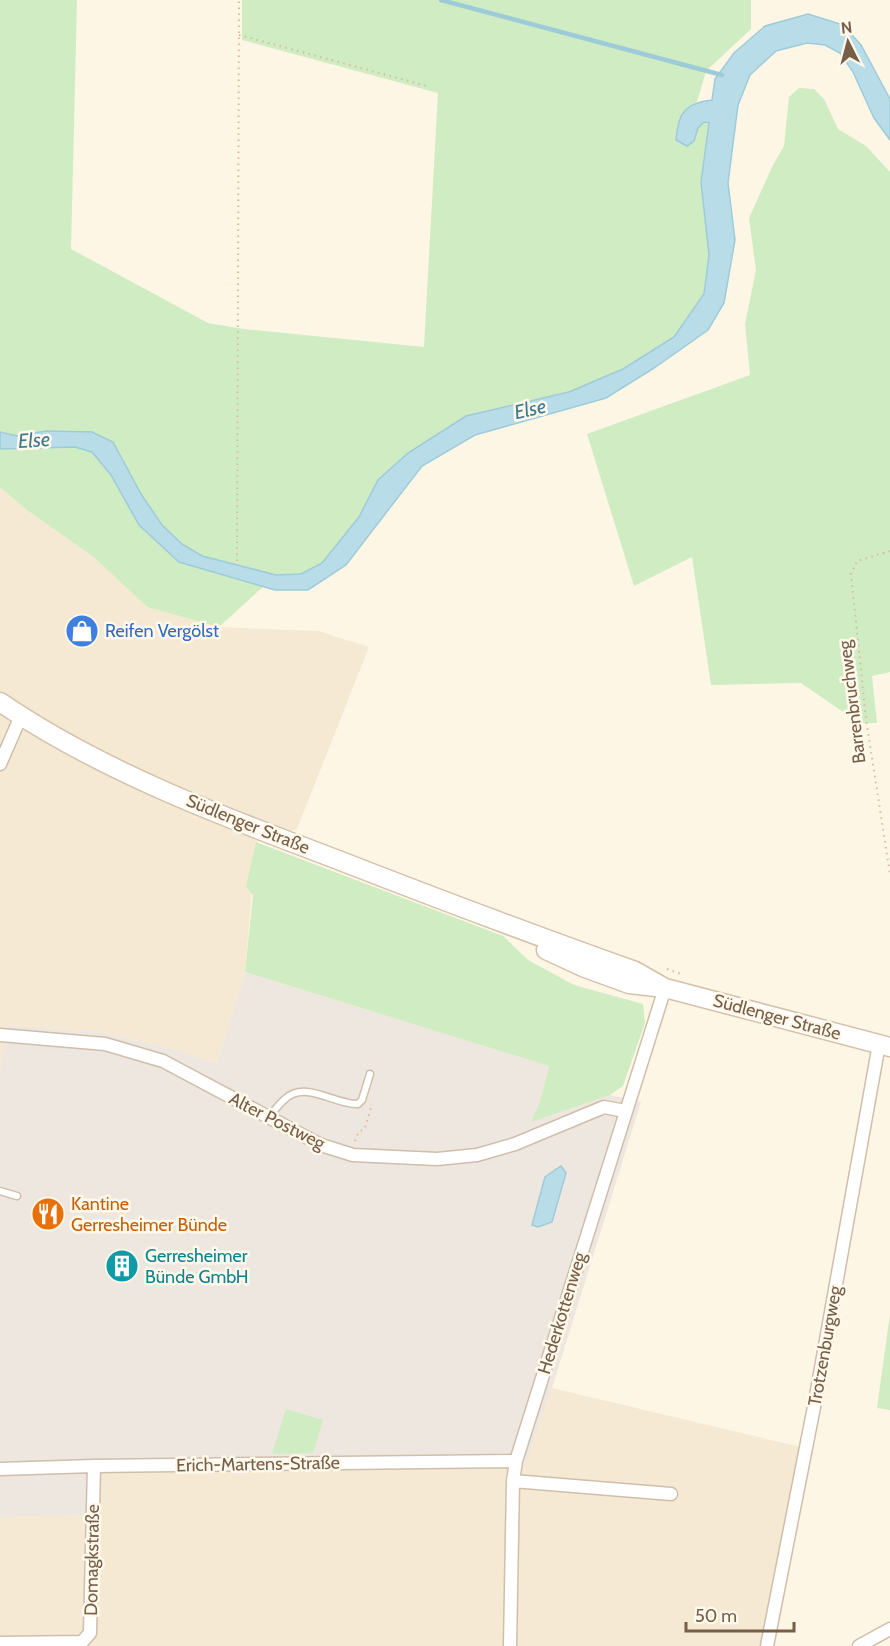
<svg xmlns="http://www.w3.org/2000/svg" width="890" height="1646" font-family="Cabin,sans-serif">
	<style>
		.residential { fill: #f5e9d3 }
		.industrial { fill: #ede7df }
		.green { fill: #cfecc2 }
		.water { fill: #b8dde8; stroke: #9ecbda; stroke-width: 1.5 }
		.lines { fill: none; stroke-linecap: round; stroke-linejoin: round }
		.stream { stroke: #9ecbda; stroke-width: 4.5 }
		.service-casing { stroke: #cfbeab; stroke-width: 9 }
		.minor-casing { stroke: #cfbeab; stroke-width: 15 }
		.secondary-casing { stroke: #d5c1aa; stroke-width: 21 }
		.path { stroke: #d9ba9e; stroke-width: 2; stroke-dasharray: 1.5 4.5; stroke-linecap: butt }
		.service { stroke: #fff; stroke-width: 6 }
		.minor { stroke: #fff; stroke-width: 12 }
		.secondary { stroke: #fff; stroke-width: 18 }
		.labels { text-anchor: middle; stroke-width: 5; stroke-linejoin: round; paint-order: stroke }
		.shop-label { font-size: 18px; fill: #366cbe; stroke: #fff9ec; text-anchor: start }
		.street-label { font-size: 18px; fill: #775e49; stroke: #fff9ec }
		.food-label { font-size: 18px; fill: #c56008; stroke: #fff9ec; text-anchor: start }
		.culture-label { font-size: 18px; fill: #0d838f; stroke: #fff9ec; text-anchor: start }
		.water-label { font-size: 20px; font-style: italic; fill: #41798c; stroke: #fff9ec }
	</style>
	<rect width="100%" height="100%" fill="#fdf6e5"/>
	<!-- residential -->
	<path class="residential" d="M0,487L27,510L95,558L147,607L219,627L318,631L369,647L297,829L256,842L245,972L217,1063L163,1046L105,1033L9,1025L0,1072Z
		M552,1388L813,1450L773,1646H0V1517L99,1515L101,1478L107,1470L495,1468L527,1460Z"/>
	<!-- industrial -->
	<path class="industrial" d="M245,972L549,1066L540,1102L532,1121L610,1095L641,1102L552,1388L527,1460L495,1468L107,1470L101,1478L99,1515L0,1517V1072L8,1025L105,1033L163,1046L217,1063Z"/>
	<!-- green -->
	<path class="green" d="M0,0H77L71,249L208,323L244,329L424,347L438,93L242,40V0H751V29L706,71L697,102L685,110L694,141L698,128L704,122L709,123L701,182L709,255L704,294L674,337L623,369L569,392L466,416L408,453L378,480L359,517L322,563L301,575H276L219,627L147,607L95,558L27,510L0,487Z
		M799,88L814,89L824,99L838,129L866,146L890,172V672L872,676L877,723H859L801,683L711,685L692,557L634,586L587,434L750,375L745,324L756,270L749,218L773,165L784,146L789,97Z
		M256,842L503,936L528,960L574,985L643,1004L645,1023L623,1086L610,1095L531,1122L540,1102L549,1066L245,972L253,895L246,887Z
		M890,1314V1410L877,1408Z
		M286,1409L323,1420L313,1453L272,1454Z"/>
	<!-- water -->
	<path class="water" d="M808,14L843,25L861,45L890,99V140L874,118L853,72L840,53L825,45L807,43L776,51L750,75L738,105L728,183L735,240L724,303L708,330L654,368L606,398L475,435L422,466L346,565L308,590H275L179,562L139,525L111,475L92,452L75,447L0,449V432L17,436L46,431L92,432L113,442L141,494L162,525L182,544L202,556L276,575L301,574L322,563L359,517L378,480L408,453L466,416L569,392L623,369L674,337L704,294L709,255L701,182L709,123L704,122L698,128L694,141L687,146L676,140C678,113 685,103 712,100L715,79L734,53L765,26Z
		M561,1166L566,1173L552,1222L538,1227L532,1225L545,1177Z"/>
	<g class="lines">
		<!-- stream -->
		<path class="stream" d="M441,0L722,75"/>
		<defs>
			<path id="service" d="M269,1117C274,1111 279,1104 285,1099C306,1080 335,1105 358,1104L362,1100L370,1074
				M0,1191L17,1196"/>
			<path id="minor" d="M0,764L21,716
				M0,1035L105,1044L163,1061L321,1145L353,1155L437,1159L477,1155L515,1144L604,1107L625,1111
				M0,1469L94,1466L516,1461
				M513,1481L671,1494
				M0,1643L82,1642L90,1633L94,1466
				M510,1646L513,1481L516,1461L665,988
				M767,1646L814,1407L879,1044
				M859,1646L890,1629"/>
			<path id="secondary" d="M0,702C99,770 221,816 333,858C433,897 534,935 635,971L665,988
				M546,950L585,968L629,984L665,988L890,1047"/>
		</defs>
		<!-- service casing -->
		<use href="#service" class="service-casing"/>
		<!-- minor casing -->
		<use href="#minor" class="minor-casing"/>
		<!-- secondary casing -->
		<use href="#secondary" class="secondary-casing"/>
		<!-- path -->
		<path class="path" d="M239,35L427,86
			M890,551L857,561L851,574L866,719L890,874
			M237,561L239,0
			M667,969L681,974
			M355,1141L358,1133L365,1128L372,1104"/>
		<!-- service -->
		<use href="#service" class="service"/>
		<!-- minor -->
		<use href="#minor" class="minor"/>
		<!-- secondary -->
		<use href="#secondary" class="secondary"/>
	</g>
	<!-- icons -->
	<defs>
		<symbol id="shop-disc" viewBox="-11 -11 22 22"><circle r="9.5" fill="#3f7fe0" stroke="#fff9ec"/><path d="M-5-2.5h2.3a2.7 3.5 0 0 1 5.4 0H5L5.5 6h-11ZM-1.5-2.5h3a1.5 2.3 0 0 0-3 0Z" fill="#fff"/></symbol>
		<symbol id="restaurant-disc" viewBox="-11 -11 22 22"><circle r="9.5" fill="#e8710a" stroke="#fff9ec"/><path d="M-5-6h1v4h1v-4h1v4h1v-4h1v5L-1.5 .5V6h-2V.5L-5-1ZM5-6V6H3V1.5H1.5Q1.5-4 5-6Z" fill="#fff"/></symbol>
		<symbol id="building-disc" viewBox="-11 -11 22 22"><circle r="9.5" fill="#0f9aa8" stroke="#fff9ec"/><path d="M-4-6H4V6H1V3H-1V6H-4ZM-2.5-4.3h1.7v1.8h-1.7ZM.8-4.3h1.7v1.8H.8ZM-2.5-1h1.7V.8h-1.7ZM.8-1h1.7V.8H.8Z" fill="#fff"/></symbol>
	</defs>
	<g fill-rule="evenodd">
		<use href="#shop-disc" x="63" y="612" width="38" height="38"/>
		<use href="#restaurant-disc" x="29" y="1195" width="38" height="38"/>
		<use href="#building-disc" x="103" y="1247" width="38" height="38"/>
	</g>
	<g class="labels">
		<!-- shop labels -->
		<g class="shop-label">
			<text x="105" y="637">Reifen Vergölst</text>
		</g>
		<!-- street labels -->
		<g class="street-label">
			<text transform="translate(852 702) rotate(-97)" y="6">Barrenbruchweg</text>
			<text transform="translate(248 824) rotate(22)" y="6">Südlenger Straße</text>
			<text transform="translate(777 1017) rotate(15)" y="6">Südlenger Straße</text>
			<text transform="translate(277 1121) rotate(27)" y="6">Alter Postweg</text>
			<text transform="translate(562 1313) rotate(-73)" y="6">Hederkottenweg</text>
			<text transform="translate(825 1346) rotate(-80)" y="6">Trotzenburgweg</text>
			<text transform="translate(258 1464) rotate(-1)" y="6">Erich-Martens-Straße</text>
			<text transform="translate(92 1560) rotate(-89)" y="6">Domagkstraße</text>
		</g>
		<!-- food labels -->
		<g class="food-label">
			<text x="71" y="1210">Kantine<tspan x="71" dy="21">Gerresheimer Bünde</tspan></text>
		</g>
		<!-- culture labels -->
		<g class="culture-label">
			<text x="145" y="1262">Gerresheimer<tspan x="145" dy="21">Bünde GmbH</tspan></text>
		</g>
		<!-- water labels -->
		<g class="water-label">
			<text transform="translate(530 409) rotate(-13)" y="7">Else</text>
			<text transform="translate(34 440) rotate(-4)" y="7">Else</text>
		</g>
	</g>
	<!-- north arrow -->
	<g transform="translate(848 42) rotate(354)" stroke="#fff9ec" stroke-width="4.5" paint-order="stroke">
	<path d="M0-4.5L10 22L0 15L-10 22Z" fill="#775e49"/>
	<text y="-9" font-size="16" font-weight="bold" text-anchor="middle" fill="#775e49">N</text>
	</g>
	<!-- scale -->
	<path d="M686 1622v9h108v-9" fill="none" stroke="#775e49" stroke-width="3"/>
	<text x="695" y="1622" font-size="18" fill="#775e49" stroke="#fff9ec" stroke-width="4.5" paint-order="stroke">50 m</text>
</svg>
